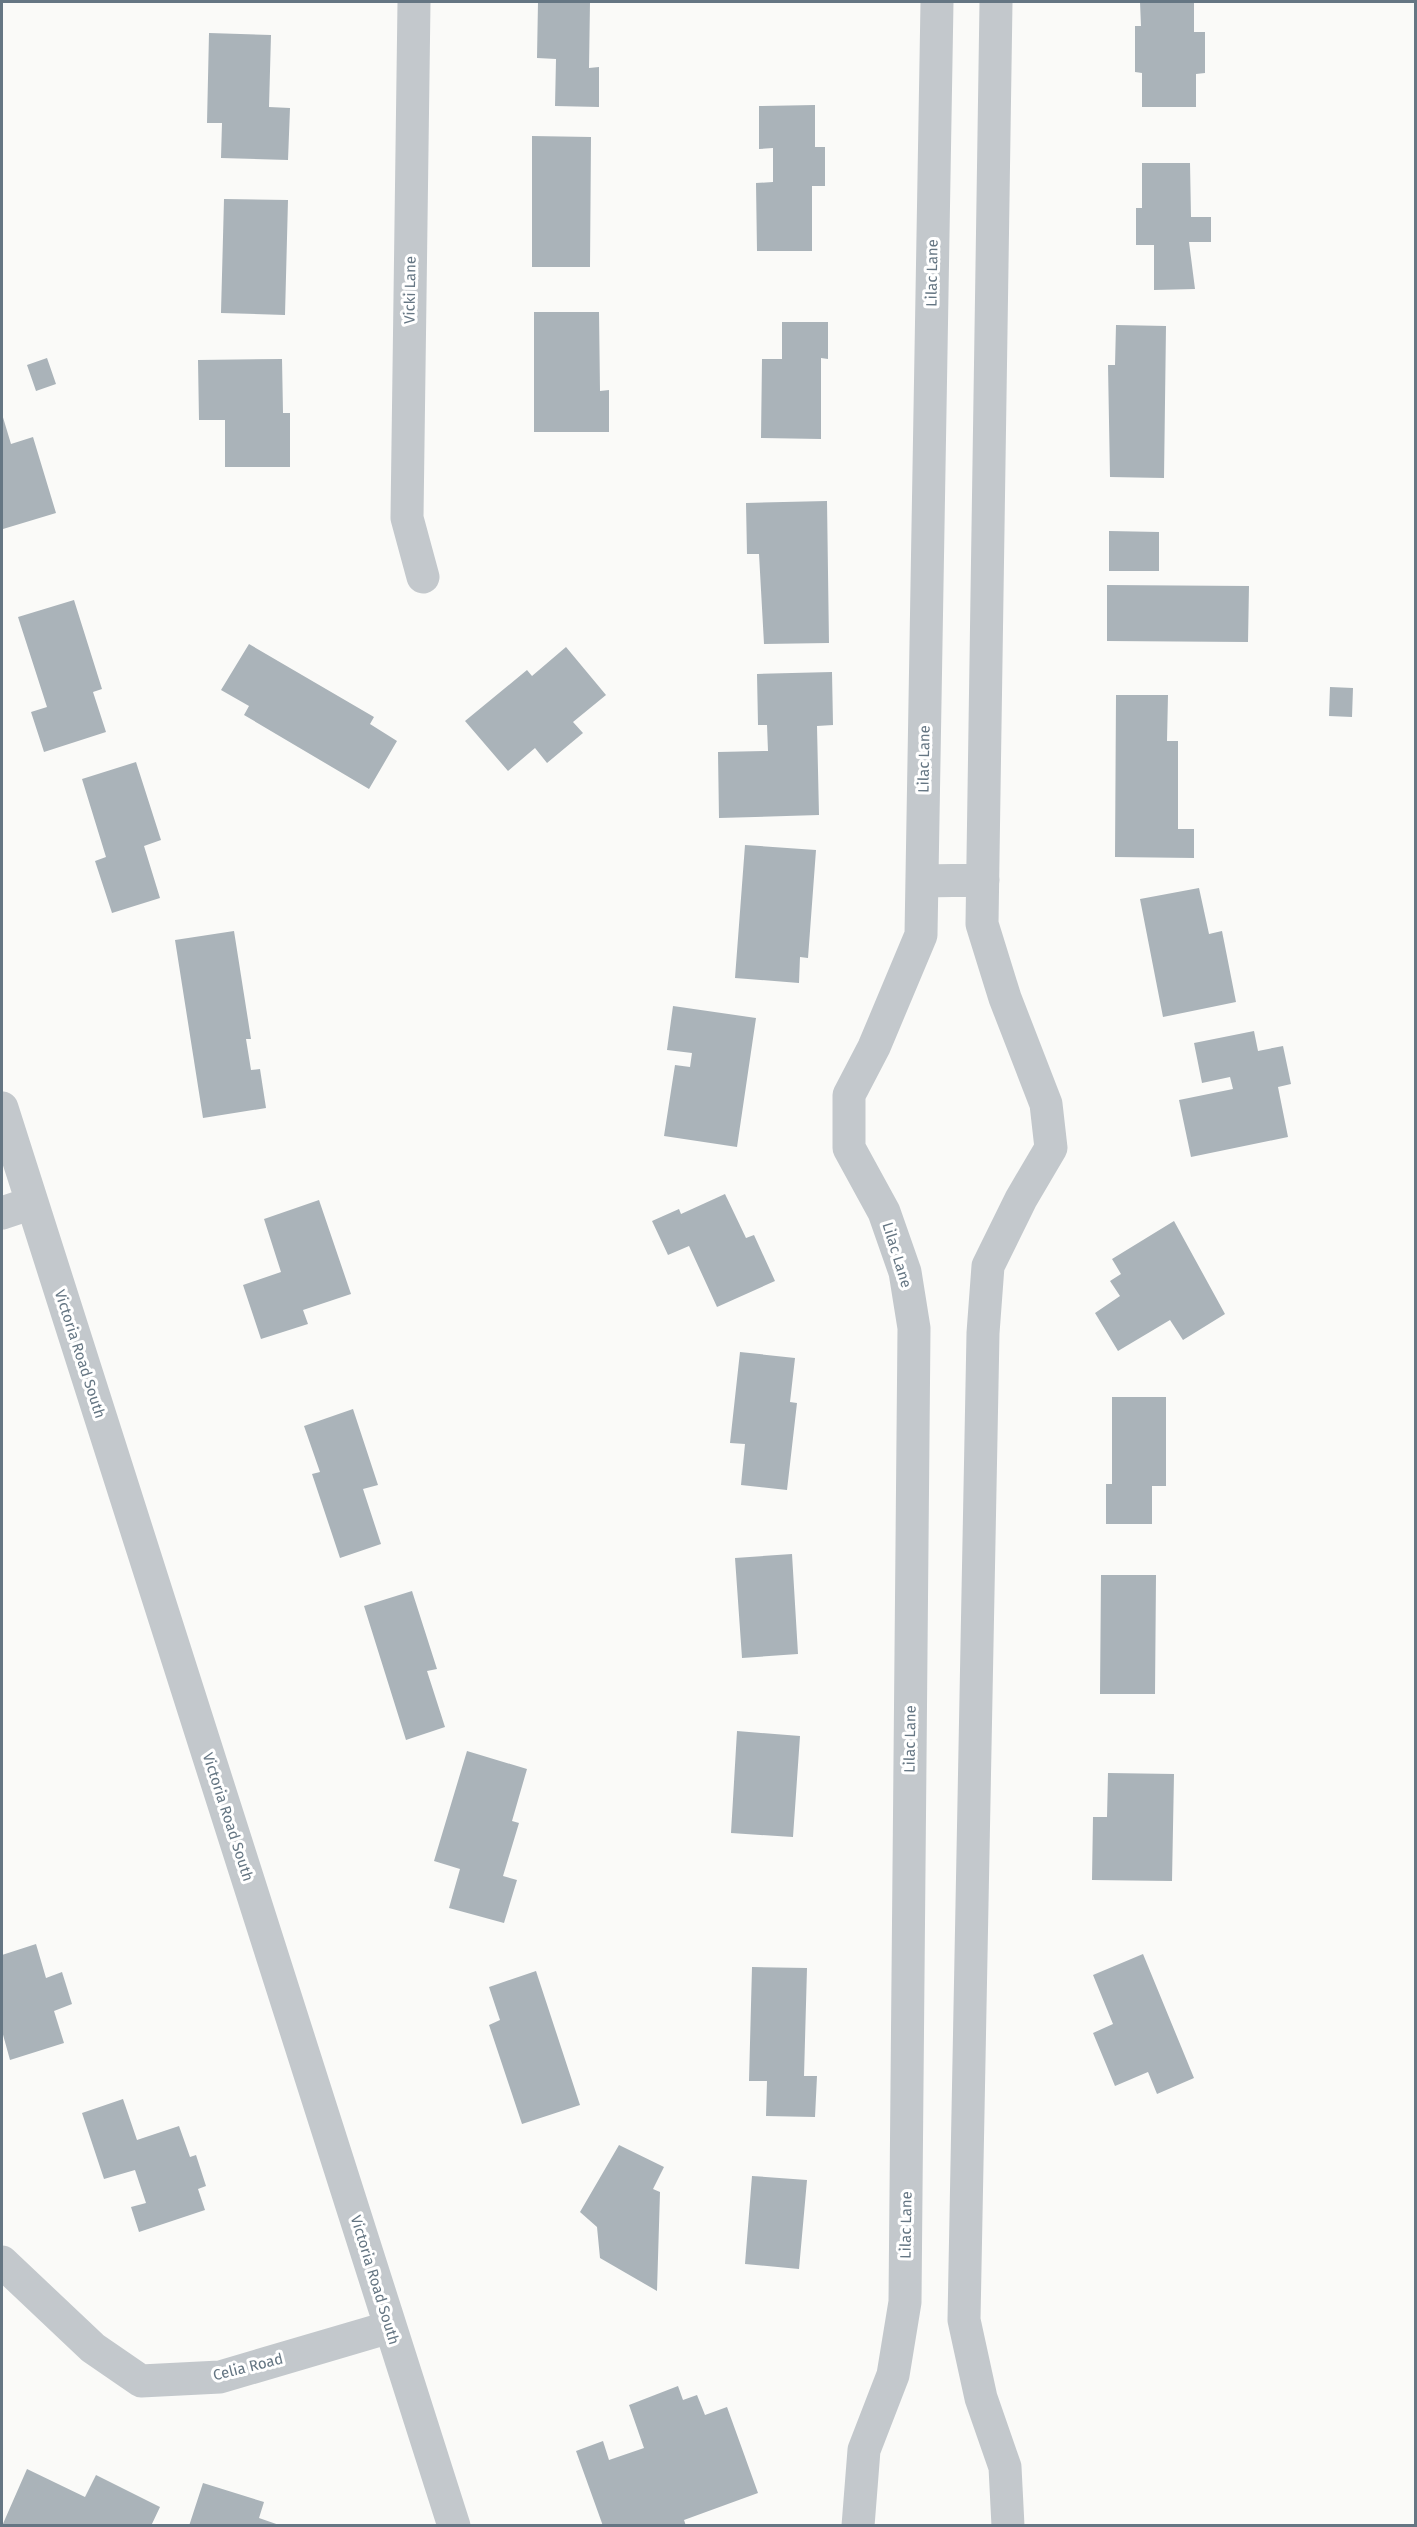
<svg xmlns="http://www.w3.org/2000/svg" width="1417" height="2527" font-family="'Fira Sans',sans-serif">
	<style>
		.building { fill: #aab3b9 }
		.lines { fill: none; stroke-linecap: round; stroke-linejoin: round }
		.minor { stroke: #c3c8cc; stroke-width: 33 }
		.labels { text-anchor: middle; stroke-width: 6; stroke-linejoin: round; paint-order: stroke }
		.street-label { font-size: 15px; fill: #657683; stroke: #fff }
	</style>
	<rect width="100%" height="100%" fill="#fafaf8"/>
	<!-- building -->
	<path class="building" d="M538,2H590L589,68L599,67V107L555,106L556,59L537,58Z
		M1140,2H1194V32H1205V73L1196,74V107H1142V73L1135,72V26H1141Z
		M209,33L271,35L269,107L290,108L288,160L221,158L222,123H207Z
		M815,105V147H825V186H812V251H757L756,183L773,182V148L759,149V106Z
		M532,136L591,137L590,267H532Z
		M1142,163H1190L1191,217H1211V242H1189L1195,289L1154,290V245H1136V208H1142Z
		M224,199L288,200L285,315L221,313Z
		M534,312H599L600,391L609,390V432H534Z
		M782,322H828V359L821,358V439L761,438L762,359H782Z
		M1116,325L1166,326L1164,478L1110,477L1108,365H1115Z
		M47,358L56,384L36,391L27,365Z
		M282,359L283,413H290V467H225V420H199L198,360Z
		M2,414L11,444L33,437L56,513L3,529Z
		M827,501L829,643L764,644L759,554H747L746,503Z
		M1109,531L1159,532V571H1109Z
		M1107,585L1249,586L1248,642L1107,641Z
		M74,600L102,689L93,692L106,732L44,752L31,712L47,707L18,617Z
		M249,644L374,717L370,724L397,741L369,789L244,715L249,706L221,690Z
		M566,647L606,695L573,722L583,733L547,763L535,748L508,771L465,721L527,670L532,676Z
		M832,672L833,725L817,726L819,815L719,818L718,752L768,751L767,725H758L757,674Z
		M1330,687L1353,688L1352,717L1329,716Z
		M1116,695H1168L1167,741H1178V829H1194V858L1115,857Z
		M136,762L161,840L144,846L160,898L112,913L95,861L106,857L82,779Z
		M745,845L816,850L808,958L800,957L799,983L735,978Z
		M1199,888L1209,934L1222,931L1236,1002L1163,1017L1140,899Z
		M234,931L251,1039H246L251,1070L260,1069L266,1108L203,1118L175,940Z
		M673,1006L756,1018L737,1147L664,1136L675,1065L690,1067L692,1053L667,1050Z
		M1254,1031L1258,1051L1283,1046L1291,1084L1278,1087L1288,1137L1191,1157L1179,1100L1233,1089L1230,1077L1202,1083L1194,1043Z
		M725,1194L746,1238L754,1235L775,1281L717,1307L689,1246L668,1255L652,1221L679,1209L681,1214Z
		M319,1200L351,1294L303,1310L308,1324L261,1339L243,1285L281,1272L264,1219Z
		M1174,1221L1225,1314L1183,1340L1170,1320L1118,1351L1095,1313L1120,1296L1110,1281L1121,1274L1112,1259Z
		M740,1352L795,1358L790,1402L797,1403L787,1490L741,1485L745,1444L730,1443Z
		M1112,1397H1166V1486H1152V1524H1106V1484H1112Z
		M353,1409L378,1485L363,1489L381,1544L340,1558L312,1474L320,1472L304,1426Z
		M792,1554L798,1654L742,1658L735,1558Z
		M1101,1575H1156L1155,1694H1100Z
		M412,1591L437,1669L427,1671L445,1727L406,1740L364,1606Z
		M737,1731L800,1736L793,1837L731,1833Z
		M467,1751L527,1769L512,1821L519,1823L503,1876L517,1880L504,1923L449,1908L460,1869L434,1861Z
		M1108,1773L1174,1774L1172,1881L1092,1880L1093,1817H1107Z
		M36,1944L46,1978L62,1972L72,2004L54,2011L64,2043L10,2060L2,2031V1955Z
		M1143,1954L1194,2078L1157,2094L1148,2072L1115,2086L1093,2033L1113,2024L1093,1975Z
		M752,1967L807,1968L804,2076H817L815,2117L766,2116L767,2081H749Z
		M536,1971L580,2105L522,2124L489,2025L500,2020L489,1987Z
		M123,2099L137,2140L179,2126L190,2157L196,2155L206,2186L198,2189L205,2210L139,2232L131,2207L146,2203L135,2170L104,2179L82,2113Z
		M619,2145L664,2167L653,2189L660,2192L657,2291L600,2258L597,2227L580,2212Z
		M752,2176L807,2180L799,2269L745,2264Z
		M678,2386L683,2400L697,2395L705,2415L727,2407L758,2493L684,2520L686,2526H603L576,2451L603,2441L609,2460L644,2448L629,2405Z
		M27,2469L85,2497L96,2475L160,2507L151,2526H2Z
		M203,2483L264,2502L259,2518L282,2526H189Z"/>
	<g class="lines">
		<!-- minor -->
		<path class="minor" d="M414,2L407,518L423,577
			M996,2L982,924L1005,998L1046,1104L1051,1148L1021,1199L988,1266L983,1333L964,2320L981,2398L1005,2467L1008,2526
			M922,881L983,880
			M2,1108L454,2526
			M2,1213L32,1203
			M2,2262L93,2348L141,2381L220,2377L390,2327
			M858,2526L864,2450L893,2375L905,2302L914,1328L905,1272L884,1212L849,1148V1095L874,1047L921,935L937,2"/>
	</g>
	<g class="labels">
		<!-- street labels -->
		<g class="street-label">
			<text transform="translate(932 273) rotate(-89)" y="5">Lilac Lane</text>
			<text transform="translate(410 290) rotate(-89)" y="5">Vicki Lane</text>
			<text transform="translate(924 759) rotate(-89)" y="5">Lilac Lane</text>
			<text transform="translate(897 1255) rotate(73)" y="5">Lilac Lane</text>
			<text transform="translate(80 1354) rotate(72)" y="5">Victoria Road South</text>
			<text transform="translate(910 1739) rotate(-89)" y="5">Lilac Lane</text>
			<text transform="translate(228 1817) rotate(72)" y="5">Victoria Road South</text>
			<text transform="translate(906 2225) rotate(-89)" y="5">Lilac Lane</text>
			<text transform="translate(375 2280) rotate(73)" y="5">Victoria Road South</text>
			<text transform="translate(248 2367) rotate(-14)" y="5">Celia Road</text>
		</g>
	</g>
	<!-- border -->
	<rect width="1417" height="2527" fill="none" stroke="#657683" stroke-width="6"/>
</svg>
